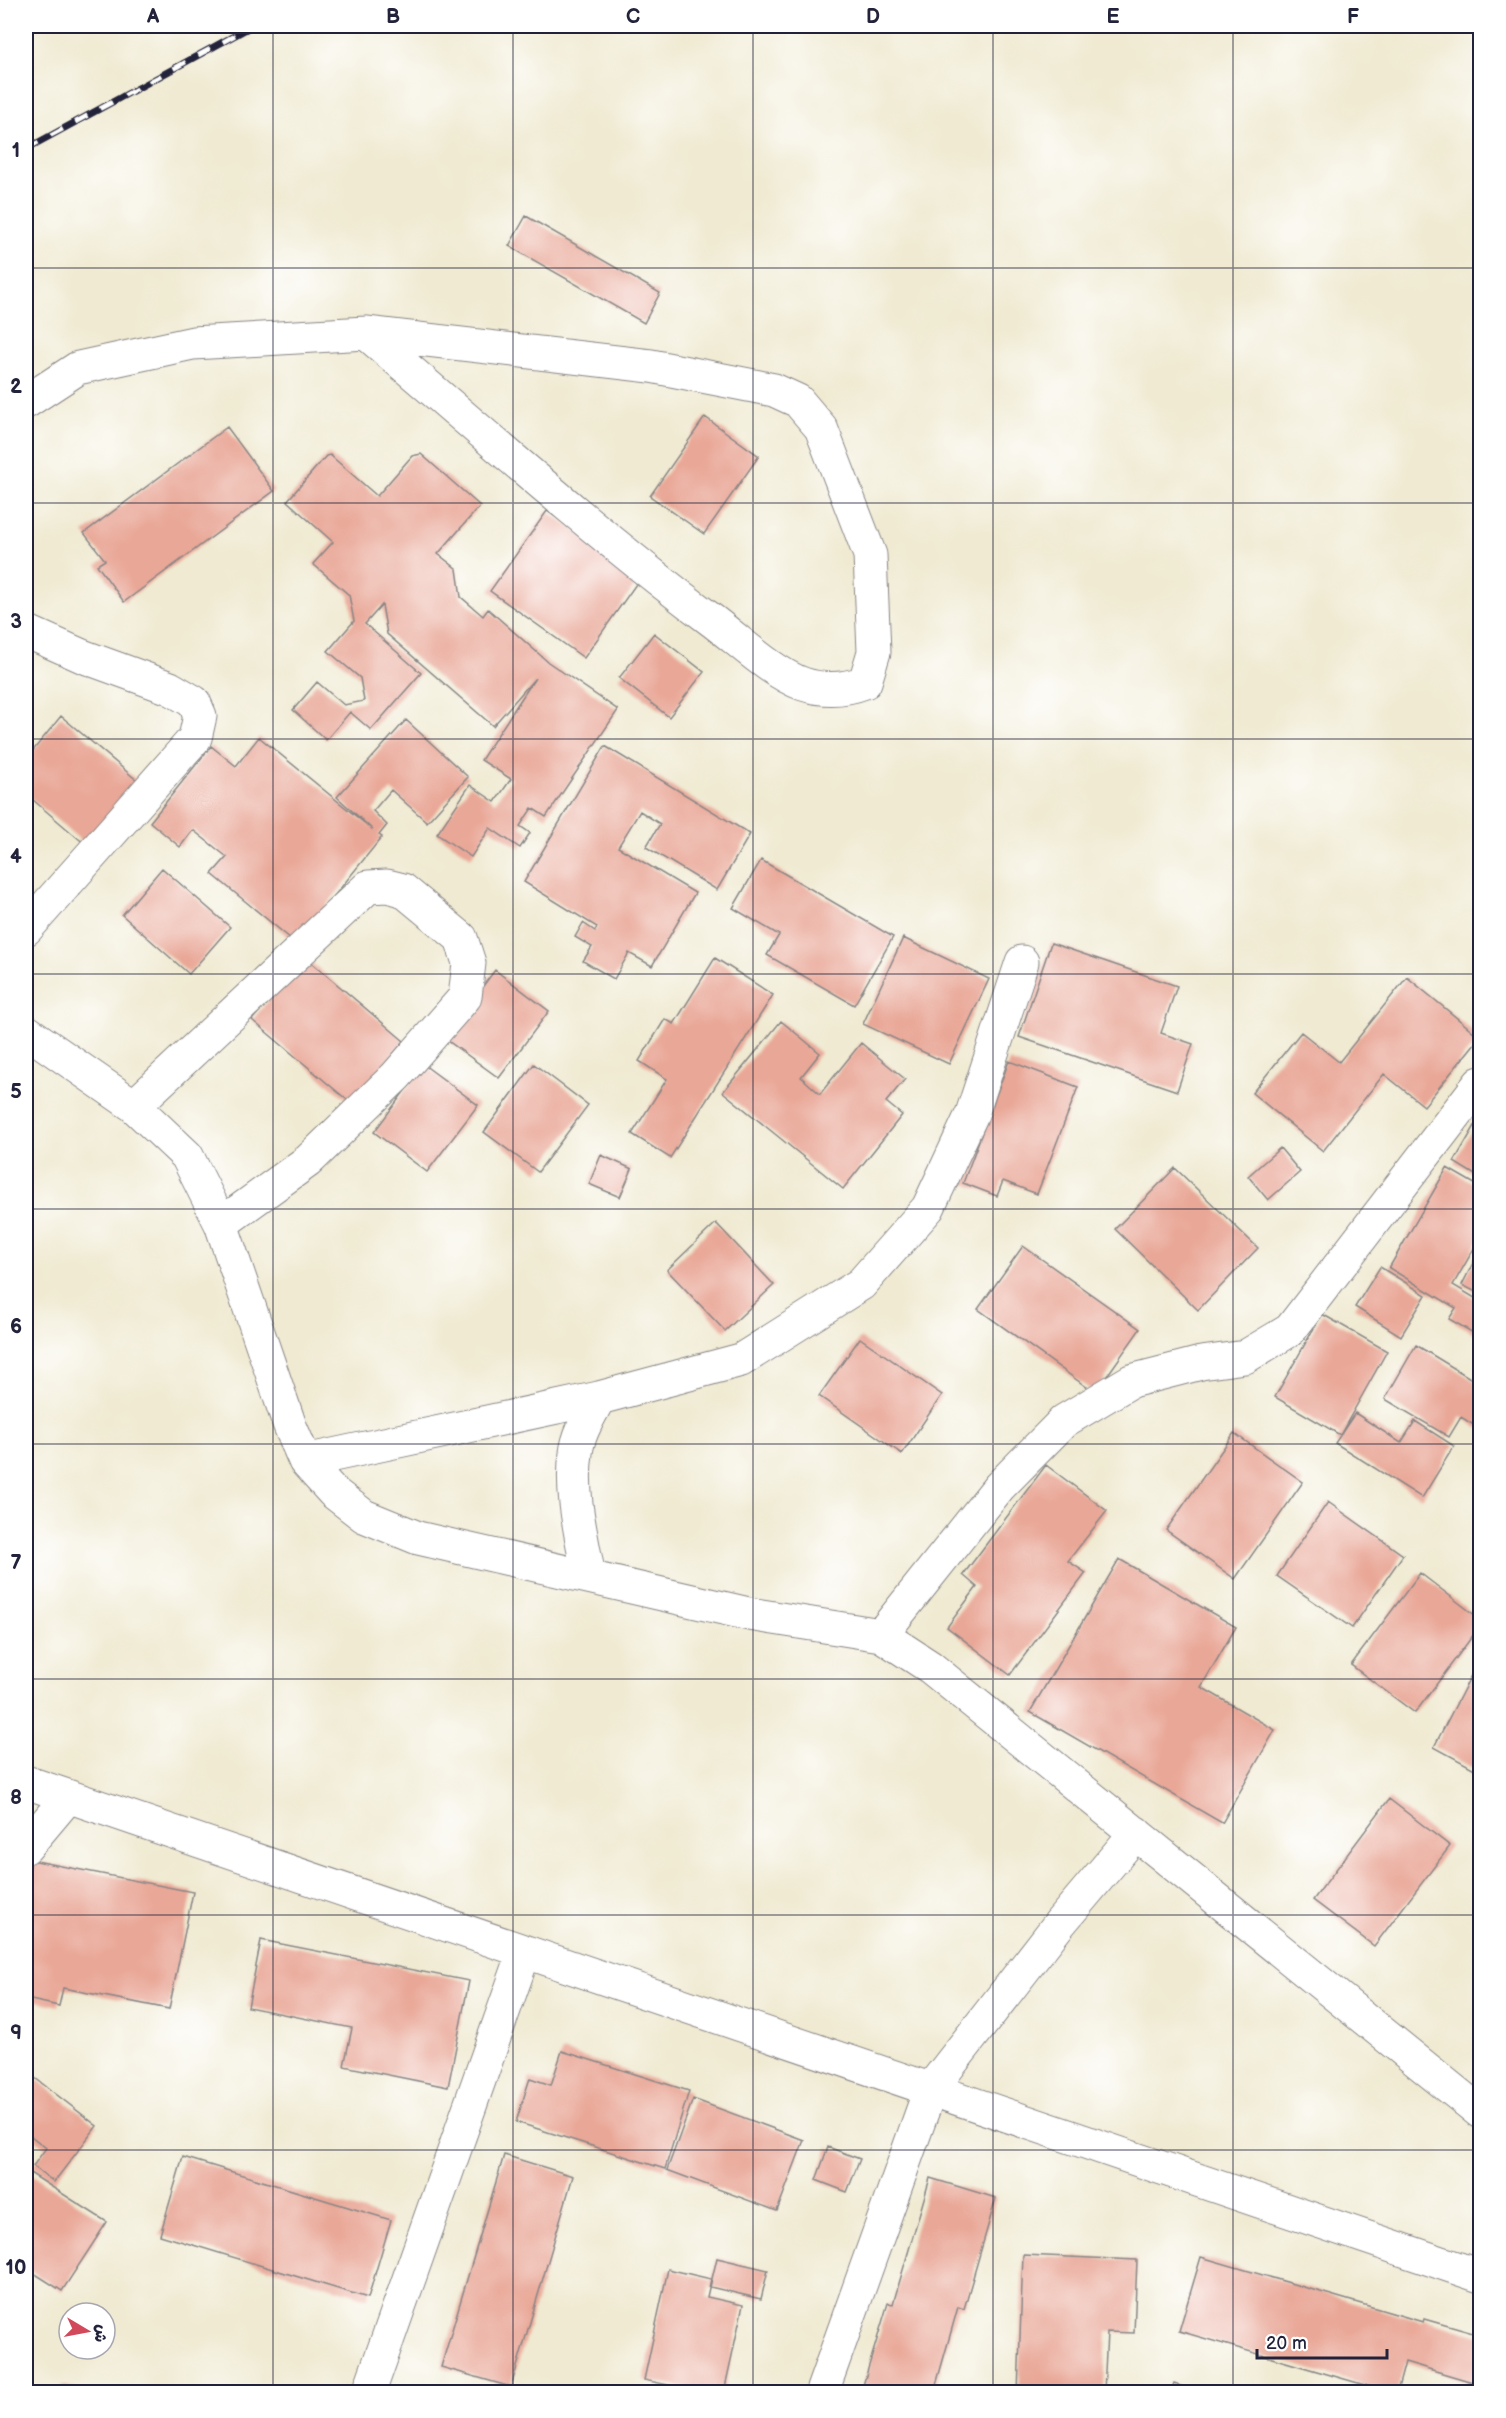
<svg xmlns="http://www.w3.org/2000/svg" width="1506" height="2418" font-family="'Balsamiq Sans','Playpen Sans Arabic',sans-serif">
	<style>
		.building { fill: #e9a797 }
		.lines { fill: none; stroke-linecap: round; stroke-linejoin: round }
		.minor-casing { stroke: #898686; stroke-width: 35 }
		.minor { stroke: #fff; stroke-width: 33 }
		.rail-casing { stroke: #22223b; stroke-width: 7 }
		.rail { stroke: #fff; stroke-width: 4.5; stroke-dasharray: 14; stroke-linecap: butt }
		.grid { fill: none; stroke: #22223b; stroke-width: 1.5; stroke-opacity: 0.55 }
		.neatline { fill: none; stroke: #22223b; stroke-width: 2 }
		.grid-label { font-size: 20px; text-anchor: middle; font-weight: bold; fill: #22223b }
	</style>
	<rect width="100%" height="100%" fill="#fff"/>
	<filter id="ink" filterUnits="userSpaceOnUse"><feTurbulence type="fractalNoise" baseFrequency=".0167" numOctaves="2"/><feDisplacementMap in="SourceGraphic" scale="12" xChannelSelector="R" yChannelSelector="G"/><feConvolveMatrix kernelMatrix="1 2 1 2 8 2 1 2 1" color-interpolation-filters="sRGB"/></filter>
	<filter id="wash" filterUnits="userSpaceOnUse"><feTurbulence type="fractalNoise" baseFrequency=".008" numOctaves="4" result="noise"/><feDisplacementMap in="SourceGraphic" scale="24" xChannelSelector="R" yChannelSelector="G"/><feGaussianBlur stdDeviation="1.35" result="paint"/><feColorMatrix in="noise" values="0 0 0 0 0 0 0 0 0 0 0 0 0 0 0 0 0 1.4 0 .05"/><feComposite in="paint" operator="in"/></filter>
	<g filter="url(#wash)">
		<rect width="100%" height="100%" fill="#f0ead2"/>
		<g id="blocks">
			<!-- building -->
			<path class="building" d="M526,216L660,293L644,323L509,246Z
				M705,417L759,456L704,534L650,496Z
				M227,427L274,491L124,602L97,565L105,560L84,533Z
				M421,454L480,506L438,554L457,569L461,597L483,616L488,609L548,662L618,710L546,817L532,808L520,826L530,833L520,848L490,828L471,857L437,834L470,785L495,802L511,779L481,760L535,678L493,726L387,634L382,605L365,624L421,673L371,730L350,712L326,740L293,710L317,682L344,705L364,701L360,678L328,651L354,621L349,595L313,564L333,542L287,501L326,456L330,455L377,496L412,456Z
				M547,511L641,577L584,658L490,591Z
				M654,633L704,672L669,717L619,678Z
				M61,716L139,782L86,845L26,794V759Z
				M406,720L468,777L427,822L391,790L373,811L387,825L379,835L382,837L296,943L212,874L227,857L193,830L180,847L150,822L211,746L236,766L259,737L373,830L337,797Z
				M605,746L750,834L717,890L646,847L660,824L640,811L618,847L695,893L652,966L629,953L614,979L583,961L592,947L575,937L583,923L595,931L597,927L524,882Z
				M761,860L893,937L854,1005L767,955L779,935L733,908Z
				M162,868L230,927L189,974L122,915Z
				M903,938L989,979L949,1064L863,1024Z
				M1051,943L1177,986L1161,1033L1193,1044L1177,1091L1019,1037Z
				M305,957L404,1041L352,1104L252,1020Z
				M715,958L773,995L670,1158L632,1134L667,1079L639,1061L665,1019L674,1024Z
				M495,970L549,1011L499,1078L444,1038Z
				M1407,977L1480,1037L1424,1106L1384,1074L1323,1151L1252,1093L1301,1032L1339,1062Z
				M781,1021L820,1053L801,1077L820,1094L861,1043L905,1079L886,1102L902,1115L843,1189L723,1092Z
				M1009,1061L1078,1087L1037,1194L1003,1181L997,1196L963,1183Z
				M534,1064L588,1105L538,1172L484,1132Z
				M424,1065L478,1105L427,1172L374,1132Z
				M1480,1117V1178L1454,1162Z
				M1280,1148L1300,1172L1268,1200L1248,1176Z
				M601,1155L632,1169L620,1197L589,1184Z
				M1175,1168L1258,1248L1198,1310L1115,1229Z
				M1447,1168L1480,1187V1238L1453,1285L1480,1301V1329L1477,1335L1449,1319L1456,1308L1389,1268Z
				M716,1223L774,1285L725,1331L667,1270Z
				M1023,1246L1140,1329L1095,1393L978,1309Z
				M1480,1249V1294L1462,1285Z
				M1380,1267L1426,1295L1401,1336L1355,1307Z
				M1322,1314L1387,1351L1340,1435L1275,1397Z
				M860,1338L942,1395L902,1454L819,1396Z
				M1416,1345L1480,1384V1429L1461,1417L1449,1437L1385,1399Z
				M1355,1413L1401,1443L1415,1421L1454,1446L1422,1498L1335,1443Z
				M1234,1433L1303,1482L1235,1579L1166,1530Z
				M1046,1465L1107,1511L1068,1561L1086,1573L1010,1675L947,1627L977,1587L963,1575Z
				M1328,1502L1403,1555L1352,1628L1277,1576Z
				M1119,1559L1236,1627L1201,1687L1275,1730L1222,1823L1030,1712Z
				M1420,1573L1480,1619V1626L1415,1713L1351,1665Z
				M1480,1658V1772L1434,1747Z
				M1389,1799L1450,1846L1374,1946L1313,1900Z
				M31,1860L193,1892L169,2009L63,1988L59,2006L26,1999V1886Z
				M261,1940L469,1981L448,2087L344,2066L352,2028L248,2007Z
				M562,2051L689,2091L665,2169L516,2122L530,2078L551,2085Z
				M26,2071L97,2126L54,2182L33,2166L46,2148L26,2132Z
				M693,2099L804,2140L777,2211L667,2170Z
				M828,2147L860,2159L847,2192L816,2180Z
				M504,2155L573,2176L511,2387L441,2367Z
				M183,2157L391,2220L368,2298L160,2235Z
				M30,2173L107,2222L62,2291L26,2268V2180Z
				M930,2178L996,2198L964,2309L958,2307L934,2392H861L888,2303L893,2304Z
				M1023,2255L1137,2260L1134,2333L1107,2332L1104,2392H1018Z
				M1201,2257L1423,2322L1424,2319L1480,2335V2365L1476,2383L1405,2362L1397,2392H1389L1179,2331Z
				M717,2258L768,2270L761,2299L710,2287Z
				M668,2269L711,2279L707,2297L743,2305L724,2392H702L644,2380Z
				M1174,2384L1198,2392H1171Z
				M62,2385L83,2392H60Z"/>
		</g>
	</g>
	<g filter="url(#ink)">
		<use href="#blocks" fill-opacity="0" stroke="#898686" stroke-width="1.5"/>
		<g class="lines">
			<defs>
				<path id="minor" d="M26,402L78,368L193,343L366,333L651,366L774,390L798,401L821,428L870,555L874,652L865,682C844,690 824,691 803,684C772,673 736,638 710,619C590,529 479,429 366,333
					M26,631L82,656L170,688L194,702L200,716L195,738L26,929
					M26,1031L134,1106L187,1156L221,1224L290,1426L305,1461L333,1492L364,1516L418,1538L749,1614L881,1635L930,1667L1480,2112
					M134,1106L368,887L387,886L403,890L461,938L469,963L465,997L396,1076L308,1161L221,1224
					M305,1461L599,1398L741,1360L861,1284L928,1208L972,1114L1022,962
					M589,1577C582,1537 570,1495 576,1453C578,1434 590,1415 599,1398
					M881,1635L999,1487L1064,1421L1131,1381L1201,1363L1245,1357L1290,1330L1480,1083
					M26,1782L1480,2276
					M26,1847L68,1797
					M369,2392L524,1953
					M822,2392L930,2090L1060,1923L1136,1833"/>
			</defs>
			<!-- minor casing -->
			<use href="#minor" class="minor-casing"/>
			<!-- minor -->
			<use href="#minor" class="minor"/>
			<defs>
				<path id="rail" d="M26,149L252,26"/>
			</defs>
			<!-- rail casing -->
			<use href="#rail" class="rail-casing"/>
			<!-- rail -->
			<use href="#rail" class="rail"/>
		</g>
	</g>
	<!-- grid -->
	<path class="grid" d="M273,26V2392M513,26V2392M753,26V2392M993,26V2392M1233,26V2392M26,268H1480M26,503H1480M26,739H1480M26,974H1480M26,1209H1480M26,1444H1480M26,1679H1480M26,1915H1480M26,2150H1480"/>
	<!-- margin -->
	<rect width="1506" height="2418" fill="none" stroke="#fff" stroke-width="66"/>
	<!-- north arrow -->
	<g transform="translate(87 2331) rotate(100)"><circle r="28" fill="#ffffff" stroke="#a7a7b1" stroke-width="1.5"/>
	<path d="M0-4.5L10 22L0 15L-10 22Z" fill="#d1495b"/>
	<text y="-9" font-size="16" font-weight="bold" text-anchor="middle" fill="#22223b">ش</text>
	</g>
	<!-- scale -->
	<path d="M1257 2349v9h130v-9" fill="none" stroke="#22223b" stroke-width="3"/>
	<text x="1266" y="2349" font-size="18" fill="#22223b" stroke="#ffffff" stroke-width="4.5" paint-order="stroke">20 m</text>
	<rect x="33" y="33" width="1440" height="2352" class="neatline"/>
	<g class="grid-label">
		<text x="153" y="23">A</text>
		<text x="393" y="23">B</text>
		<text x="633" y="23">C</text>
		<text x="873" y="23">D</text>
		<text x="1113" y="23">E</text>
		<text x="1353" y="23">F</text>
		<text x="16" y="157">1</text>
		<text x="16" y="393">2</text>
		<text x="16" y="628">3</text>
		<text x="16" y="863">4</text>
		<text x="16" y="1098">5</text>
		<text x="16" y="1333">6</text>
		<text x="16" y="1569">7</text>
		<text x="16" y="1804">8</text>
		<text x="16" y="2039">9</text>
		<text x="16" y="2274">10</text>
	</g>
</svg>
